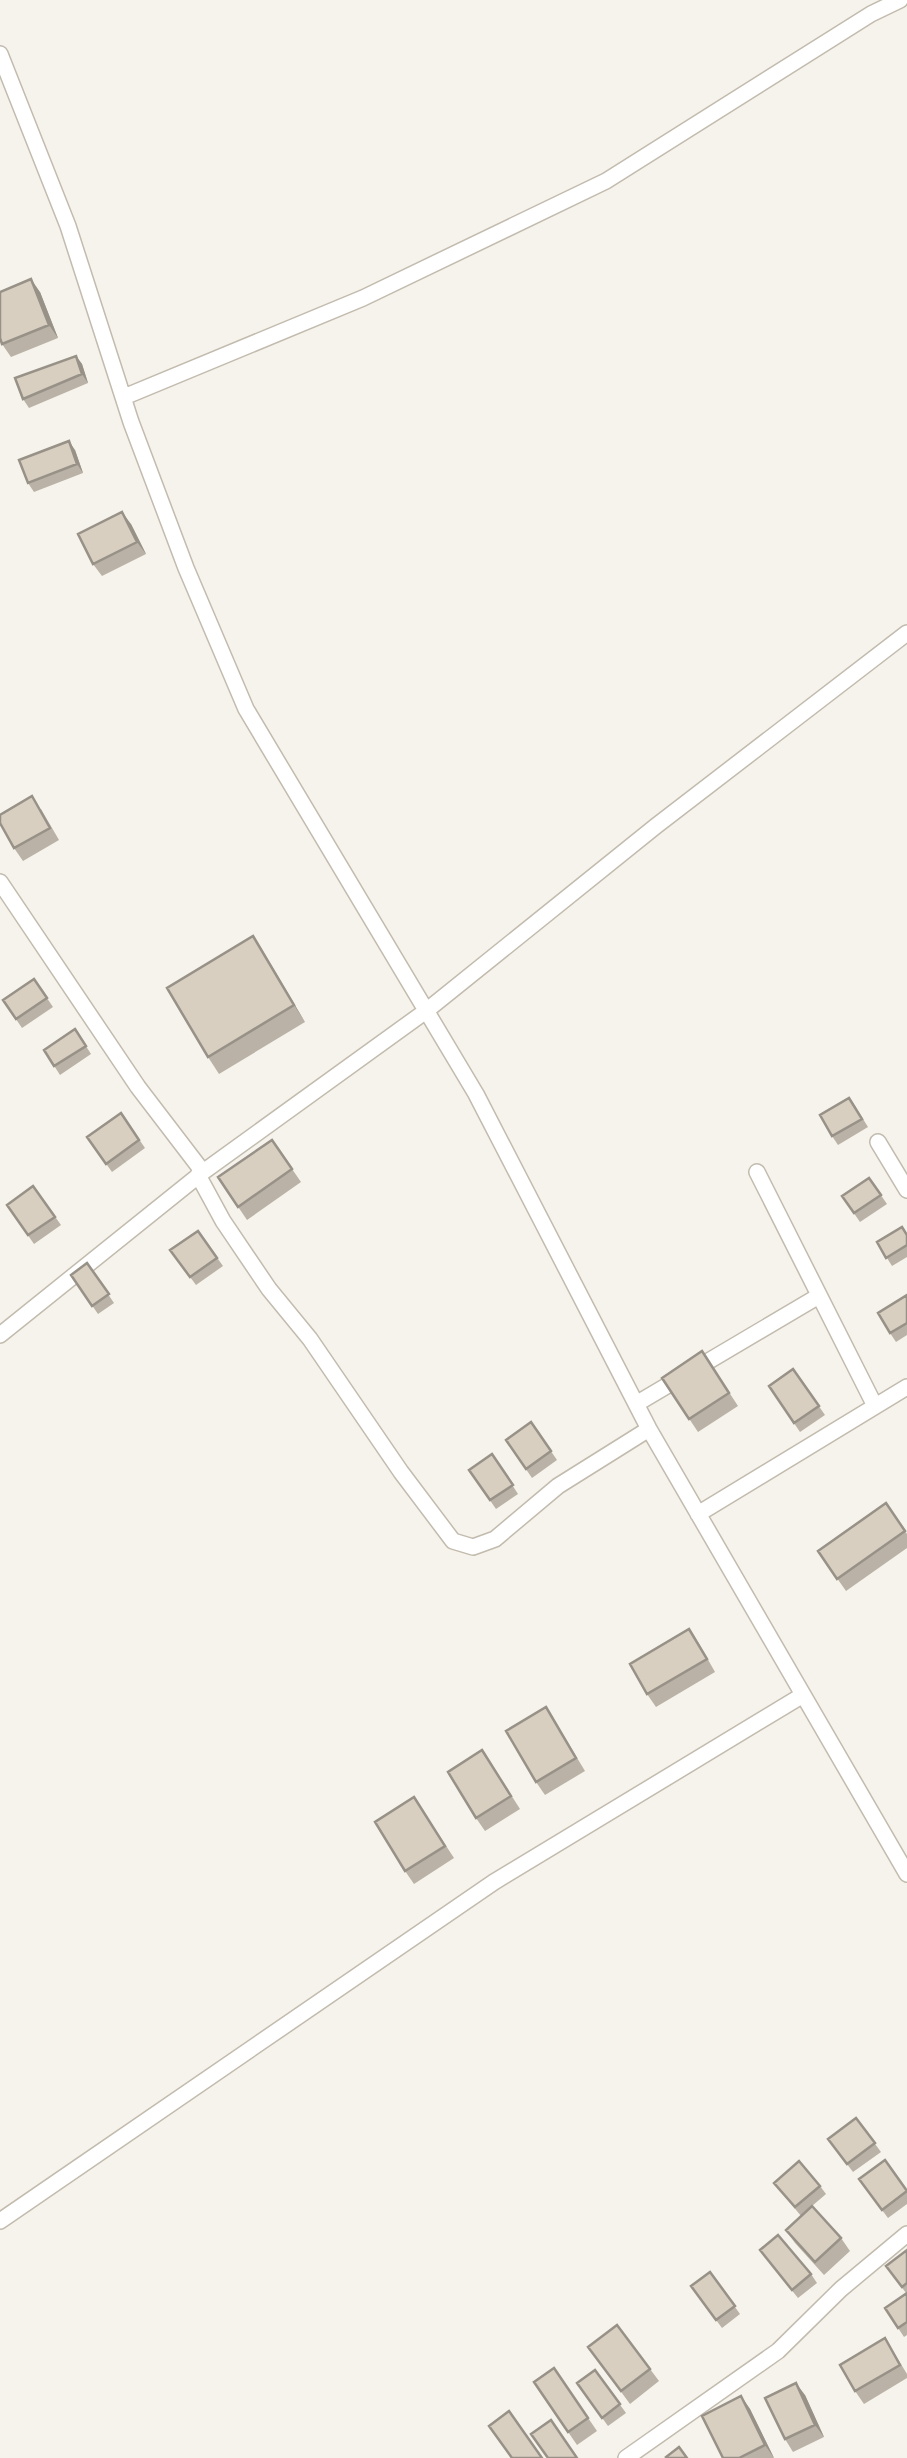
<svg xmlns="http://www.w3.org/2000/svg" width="907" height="2458" font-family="Jost,sans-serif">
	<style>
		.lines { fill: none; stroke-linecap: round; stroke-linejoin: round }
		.minor-casing { stroke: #c2bbae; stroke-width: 18 }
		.minor { stroke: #fff; stroke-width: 15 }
		.wall { fill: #bab2a6 }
		.shaded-wall { fill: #979187 }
		.building { fill: #d8cfc1; stroke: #979187; stroke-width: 2.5 }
	</style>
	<rect width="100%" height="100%" fill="#f6f3ec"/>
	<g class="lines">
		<defs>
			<path id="minor" d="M0,54L68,226L131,422L186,568L246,709L476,1094L649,1429L907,1874
				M124,397L363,298L606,181L871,14L900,0
				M0,882L138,1087L203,1172
				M878,1142L907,1190
				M757,1172L875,1406
				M198,1175L223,1221L269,1289L310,1339L401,1472L453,1541L473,1547L495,1539L558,1486L649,1429
				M0,1335L203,1172L426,1011L656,826L907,633
				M636,1404L817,1297
				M698,1514L907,1387
				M0,2221L494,1882L803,1695
				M626,2458L778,2351L841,2289L907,2234"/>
		</defs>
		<!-- minor casing -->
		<use href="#minor" class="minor-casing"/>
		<!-- minor -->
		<use href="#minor" class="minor"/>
	</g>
	<!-- wall -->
	<path class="wall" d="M40,292L58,338L11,357L2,344Z
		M76,356L82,364L88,383L29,408L23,399Z
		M75,450L83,473L34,492L28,483Z
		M131,524L146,554L102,576L93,564Z
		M41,809L59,840L23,861L14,848Z
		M253,936L305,1022L219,1074L208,1057Z
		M34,979L53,1007L22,1028L3,1000Z
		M75,1029L91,1054L60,1075L44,1050Z
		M855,1106L868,1127L838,1145L832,1136Z
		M121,1113L145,1148L112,1172L87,1137Z
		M272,1140L301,1182L247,1220L218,1177Z
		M869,1178L887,1204L860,1222L842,1196Z
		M33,1186L61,1225L34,1244L7,1205Z
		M198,1231L223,1266L196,1285L170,1250Z
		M907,1235V1257L892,1266L877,1242Z
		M87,1263L114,1303L98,1314L71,1275Z
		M907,1295V1335L896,1342L890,1333Z
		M702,1351L738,1406L698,1432L662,1378Z
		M793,1369L825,1415L800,1432L769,1386Z
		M531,1422L557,1460L532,1478L506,1440Z
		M492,1454L518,1494L496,1509L469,1470Z
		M886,1503L907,1534V1548L846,1591L818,1551Z
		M698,1642L715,1672L656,1707L647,1694Z
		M554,1720L585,1771L545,1795L536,1782Z
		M482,1750L520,1809L485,1831L476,1818Z
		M414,1797L454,1858L414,1884L405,1871Z
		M856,2118L881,2152L853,2172L828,2139Z
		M859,2179L907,2190V2204L888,2218Z
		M774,2183L820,2186L826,2194L812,2206L841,2238L850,2251L824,2275L795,2243L786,2230L801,2216Z
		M907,2250V2335L904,2337L885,2308L906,2293L886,2266Z
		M766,2258L811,2274L817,2283L798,2298Z
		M710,2272L740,2314L722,2328L691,2286Z
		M617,2325L659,2381L630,2404L588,2347Z
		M885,2338L907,2374V2378L864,2404L855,2391Z
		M554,2368L597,2431L577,2445L534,2382Z
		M595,2370L626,2413L608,2426L577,2383Z
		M805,2395L824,2437L793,2452L785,2439Z
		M741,2396L750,2409L774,2458H723Z"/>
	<!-- shaded-wall -->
	<path class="shaded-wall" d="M31,279L40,292L58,338L49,325Z
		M76,356L82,364L88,383L82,374Z
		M69,441L75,450L83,473L77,464Z
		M122,512L131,524L146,554L137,542Z
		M253,936L264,953L305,1022L294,1005Z
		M796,2383L805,2395L824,2437L815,2425Z
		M741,2396L750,2409L774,2458L765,2445Z"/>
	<!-- building -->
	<path class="building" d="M31,279L49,325L2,344L0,338V292Z
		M76,356L82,374L23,399L15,378Z
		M69,441L77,464L28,483L19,460Z
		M122,512L137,542L93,564L78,534Z
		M32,796L50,828L14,848L0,823V815Z
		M253,936L294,1005L208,1057L167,988Z
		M34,979L47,998L16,1019L3,1000Z
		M75,1029L86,1046L54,1066L44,1050Z
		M849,1098L862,1119L832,1136L820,1115Z
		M121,1113L139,1140L106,1164L87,1137Z
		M272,1140L292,1169L238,1207L218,1177Z
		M869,1178L881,1195L854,1213L842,1196Z
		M33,1186L55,1217L28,1235L7,1205Z
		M902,1227L907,1235V1245L886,1258L877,1242Z
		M198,1231L217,1258L190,1277L170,1250Z
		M87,1263L109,1294L92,1306L71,1275Z
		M907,1295V1323L890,1333L878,1313Z
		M702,1351L729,1393L689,1419L662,1378Z
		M793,1369L819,1406L794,1423L769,1386Z
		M531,1422L551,1451L526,1469L506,1440Z
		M492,1454L513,1485L490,1500L469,1470Z
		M886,1503L905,1531L837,1579L818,1551Z
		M689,1629L707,1659L647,1694L630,1664Z
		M546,1707L576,1758L536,1782L506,1731Z
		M482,1750L511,1796L476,1818L448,1772Z
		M414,1797L445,1846L405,1871L375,1822Z
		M856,2118L875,2143L847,2164L828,2139Z
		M885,2160L907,2191L882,2210L859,2179Z
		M799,2161L820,2186L795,2207L774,2183Z
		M812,2206L841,2238L815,2262L786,2230Z
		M778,2235L811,2274L792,2290L760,2250Z
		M907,2250V2283L902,2287L886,2266Z
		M710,2272L735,2306L716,2320L691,2286Z
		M907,2293V2322L898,2328L885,2308Z
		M617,2325L650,2369L621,2391L588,2347Z
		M885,2338L900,2365L855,2391L840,2365Z
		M554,2368L588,2418L568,2432L534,2382Z
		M595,2370L620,2404L602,2418L577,2383Z
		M796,2383L815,2425L785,2439L765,2398Z
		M741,2396L765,2445L739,2458H723L702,2416Z
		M509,2411L542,2458H512L489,2426Z
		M551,2420L577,2458H548L531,2434Z
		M679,2447L687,2458H667L666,2457Z"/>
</svg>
